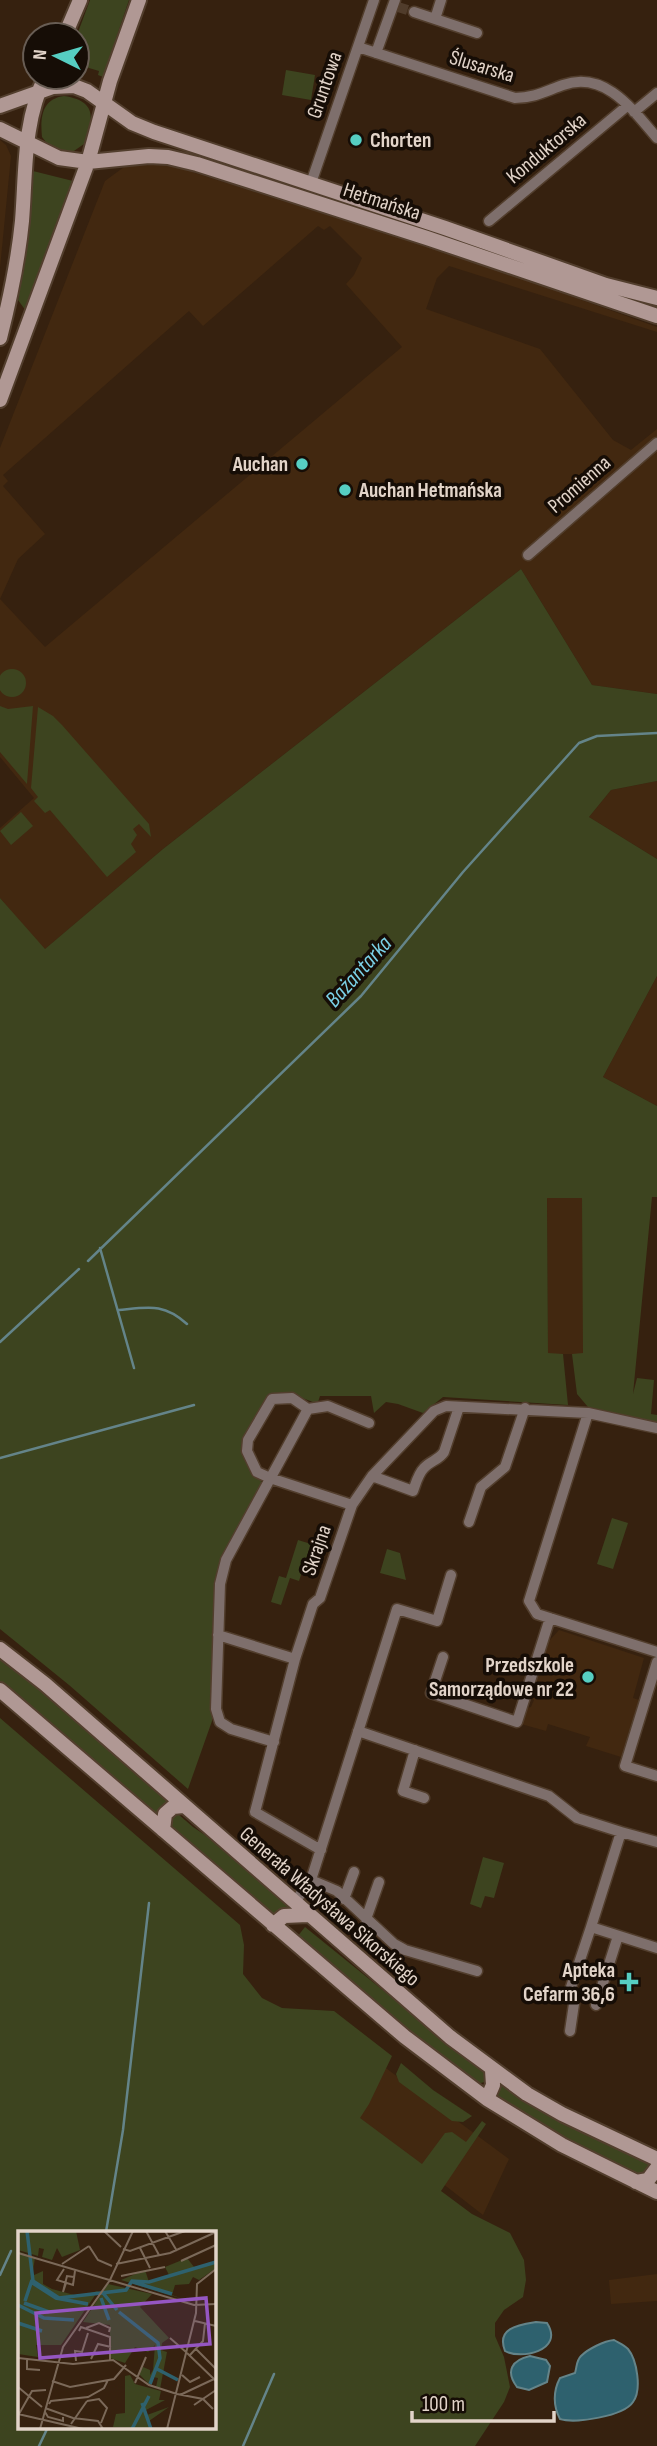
<svg xmlns="http://www.w3.org/2000/svg" width="657" height="2446" font-family="'Sofia Sans Condensed',sans-serif">
	<style>
		.built { fill: #422810; fill-rule: evenodd }
		.green { fill: #3d441f; fill-rule: evenodd }
		.water { fill: #2e616e; stroke: #648489; stroke-width: 2 }
		.lines { fill: none; stroke-linecap: round; stroke-linejoin: round }
		.stream { stroke: #648489; stroke-width: 2.5 }
		.street-tunnel { stroke: #503c2b; stroke-width: 10; stroke-dasharray: 10 5; stroke-linecap: butt }
		.street-casing { stroke: #523e2d; stroke-width: 13 }
		.secondary-casing { stroke: #523e2d; stroke-width: 18 }
		.street { stroke: #7e6f6c; stroke-width: 10 }
		.secondary { stroke: #b09894; stroke-width: 14 }
		.poi-dot { fill: #56cec2; stroke: #160d06; stroke-width: 2.5 }
		.labels { text-anchor: middle; stroke-width: 7; stroke-linejoin: round; paint-order: stroke }
		.street-label { font-size: 21px; fill: #e2d4c9; stroke: #160d06 }
		.poi-label { font-size: 21px; font-weight: bold; fill: #e2d4c9; stroke: #160d06; text-anchor: end }
		.water-label { font-size: 23px; font-style: italic; fill: #7bd1e7; stroke: #160d06 }
		.inset-river { fill: none; stroke: #2e616e; stroke-width: 3.5 }
		.inset-road { fill: none; stroke: #7b6959; stroke-width: 2 }
		.view { fill: #9556c2; fill-opacity: 0.15; stroke: #9556c2; stroke-width: 3.5 }
		.inset-edge { fill: none; stroke: #e2d4c9; stroke-width: 3.5 }
	</style>
	<rect width="100%" height="100%" fill="#36210f"/>
	<!-- built -->
	<path class="built" d="M0,140L6,145L11,156L0,268Z
		M144,164L173,166L476,262L657,327V332L449,266L437,278L426,309L540,349L613,440L631,450L657,429V694L592,685L521,569L163,849L44,950L0,898V828L34,798L0,757V448L105,181L124,167ZM318,226L324,230L330,226L362,258L354,275L346,284L402,347L45,647L0,599L18,559L45,534L3,486L8,481L3,475L189,311L203,326Z
		M657,781V859L589,817L611,790Z
		M657,976V1106L603,1077Z
		M547,1198H583V1354H548Z
		M559,1630L644,1658L633,1698L639,1700L621,1757L586,1746L590,1737L548,1724L546,1731L521,1724L526,1708L531,1707L534,1700L531,1695L549,1641Z
		M379,2063L509,2159L483,2215L356,2116Z
		M657,2274V2301L611,2304L609,2280Z"/>
	<!-- green -->
	<path class="green" d="M90,0H129L103,77L98,75L99,71L79,65L77,68V35Z
		M286,70L315,75L311,100L282,95Z
		M64,96C97,101 94,118 84,144L71,153L49,146L42,137C40,117 42,99 64,96Z
		M33,171L73,181L26,311L18,300L28,237Z
		M521,569L592,685L657,694V781L611,790L589,817L657,859V976L603,1077L657,1106V1197H652L633,1394L637,1378L654,1380L651,1414L657,1415V1422L588,1407L577,1394L572,1354L583,1353L582,1198H547L548,1353L563,1354L568,1405L443,1397L423,1413L398,1404L386,1402L374,1413L371,1396H320L318,1402H313L294,1395L269,1394L242,1447L251,1471L262,1482L223,1557L216,1583L212,1721L188,1789L69,1685L0,1629V898L45,949L163,849Z
		M-2 683a14 14 0 1 1 28 0a14 14 0 1 1-28 0Z
		M0,706L8,709L33,706L27,784L0,752Z
		M38,707L53,716L62,725L149,824L151,837L139,824L133,829L137,835L131,844L136,852L107,877L50,810L45,813L34,801L38,797L31,788Z
		M21,812L33,826L11,845L0,831Z
		M612,1518L628,1523L613,1569L597,1564Z
		M298,1540L311,1544L299,1581L290,1578L281,1605L271,1602L279,1576L286,1578Z
		M387,1549L400,1553L406,1580L380,1573Z
		M0,1658L103,1741L173,1802L162,1805L157,1816L62,1732L0,1682Z
		M0,1718L240,1925L244,1945L243,1974L262,1998L282,2008L334,2011L392,2056L369,2104L360,2118L422,2164L445,2133L452,2132L466,2142L482,2121L486,2124L441,2191L472,2214L510,2233L524,2260L526,2280L523,2297L504,2310L495,2323V2336L504,2357L510,2387L504,2402L475,2446H0ZM19,2232H214V2427H19Z
		M178,1814L193,1827L217,1843L294,1911L274,1919L169,1827L171,1815Z
		M483,1857L504,1863L494,1898L485,1896L481,1908L470,1904Z
		M305,1927L484,2072L485,2082L476,2084L392,2019L297,1937Z
		M401,2063L433,2090L472,2116L463,2122L452,2121L399,2082L396,2074Z
		M499,2082L545,2110L651,2165L643,2176L526,2118L493,2097Z"/>
	<!-- water -->
	<path class="water" d="M536,2322L547,2323C565,2351 520,2360 505,2351C496,2328 518,2325 536,2322Z
		M614,2340C619,2343 624,2345 628,2349C637,2360 642,2390 633,2402C624,2416 575,2424 560,2419C553,2406 553,2391 560,2378L575,2373C577,2367 576,2361 581,2356C588,2349 604,2341 614,2340Z
		M530,2356L546,2360L550,2366L547,2382L529,2390L517,2387C505,2371 512,2360 530,2356Z"/>
	<g class="lines">
		<!-- stream -->
		<path class="stream" d="M100,1248L134,1368
			M88,1261L361,996L463,872L579,743L597,736L657,733
			M119,1310C149,1307 164,1303 187,1324
			M0,1342L79,1269
			M0,1458L194,1405
			M106,2232L123,2130L149,1903
			M0,2275L11,2251
			M39,2446L48,2427
			M243,2446L274,2374"/>
		<!-- street-tunnel -->
		<path class="street-tunnel" d="M398,7L414,12"/>
		<defs>
			<path id="street" d="M414,12L477,33
				M435,19L441,0
				M358,47L515,98C534,98 546,91 563,85C605,70 633,110 657,138
				M376,53L395,0
				M634,112L657,93
				M311,183L374,0
				M489,221L627,106
				M528,555L657,443
				M308,1409L292,1398L272,1399L248,1440L247,1451L257,1472L270,1478L352,1505
				M588,1413L529,1601L537,1614L657,1652
				M372,1476L413,1491C416,1483 418,1474 424,1468C430,1461 439,1460 444,1452L459,1407
				M469,1522L481,1487L505,1467L525,1408
				M218,1635L295,1659
				M443,1657L431,1693L517,1722L550,1618
				M657,1662L625,1766L657,1776
				M358,1731L549,1796L577,1818L621,1832L591,1927L657,1948
				M274,1742L231,1729L220,1722L216,1709L220,1584L226,1560L308,1409L328,1406L369,1423
				M415,1750L403,1791L424,1798
				M621,1832L657,1842
				M321,1850L255,1812L295,1659L313,1604L320,1598L352,1505L372,1476L434,1411L446,1406L588,1413L657,1428
				M311,1880L337,1891L394,1944L405,1950L477,1971
				M344,1899L354,1872
				M294,1903L311,1880L397,1609L437,1621L451,1575
				M366,1919L379,1882
				M596,2005L618,1936
				M570,2031L574,2004L569,1993L591,1927"/>
			<path id="secondary" d="M65,35L80,0
				M0,106L53,87L74,86L87,91L132,123L154,132L445,228L606,285L657,298
				M0,129L59,158L88,162L149,156L168,157L197,164L427,238L657,316
				M0,338C10,299 18,261 22,221C26,172 23,122 45,77
				M0,400L88,162L110,81L139,0
				M0,1649L45,1684L450,2037L527,2094L562,2114L657,2159
				M0,1690L405,2037L487,2099L562,2145L657,2192
				M163,1830L165,1814L173,1807L183,1806
				M273,1925L284,1916L308,1915
				M487,2099L493,2085L492,2070
				M636,2182L648,2180L657,2168"/>
		</defs>
		<!-- street casing -->
		<use href="#street" class="street-casing"/>
		<!-- secondary casing -->
		<use href="#secondary" class="secondary-casing"/>
		<!-- street -->
		<use href="#street" class="street"/>
		<!-- secondary -->
		<use href="#secondary" class="secondary"/>
	</g>
	<!-- markers -->
	<g class="poi-dot">
		<circle cx="356" cy="140" r="7"/>
		<circle cx="302" cy="464" r="7"/>
		<circle cx="345" cy="490" r="7"/>
		<circle cx="588" cy="1677" r="7"/>
		<path d="M625.5 1971.5h7v7h7v7h-7v7h-7v-7h-7v-7h7z"/>
	</g>
	<g class="labels">
		<!-- street labels -->
		<g class="street-label">
			<text transform="translate(482 66) rotate(17)" y="7">Ślusarska</text>
			<text transform="translate(324 85) rotate(-71)" y="7">Gruntowa</text>
			<text transform="translate(546 148) rotate(-40)" y="7">Konduktorska</text>
			<text transform="translate(382 201) rotate(18)" y="7">Hetmańska</text>
			<text transform="translate(579 484) rotate(-41)" y="7">Promienna</text>
			<text transform="translate(316 1550) rotate(-71)" y="7">Skrajna</text>
			<text transform="translate(330 1906) rotate(41)" y="7">Generała Władysława Sikorskiego</text>
		</g>
		<!-- poi labels -->
		<g class="poi-label">
			<text x="370" y="147" text-anchor="start">Chorten</text>
			<text x="288" y="471">Auchan</text>
			<text x="359" y="497" text-anchor="start">Auchan Hetmańska</text>
			<text x="574" y="1672">Przedszkole<tspan x="574" dy="24">Samorządowe nr 22</tspan></text>
			<text x="615" y="1977">Apteka<tspan x="615" dy="24">Cefarm 36,6</tspan></text>
		</g>
		<!-- water labels -->
		<g class="water-label">
			<text transform="translate(358 971) rotate(-48)" y="8">Bażantarka</text>
		</g>
	</g>
	<!-- overview -->
	<g transform="translate(18 2231)">
		<rect width="198" height="198" fill="#36210f"/>
		<path d="M0,0H58L62,19L44,26L39,17L34,29L24,26L26,18L21,17L20,25L0,19ZM0,20L17,27L14,45L25,40V53L34,58L60,65L80,60L43,114H18L20,126L0,123ZM169,27L176,36L198,31V37L181,49L175,46L171,53L157,54L154,64L165,68L103,49L127,39L131,51L151,44L147,36ZM90,53L134,63L122,76L151,107L144,112L143,119L149,121L142,158L138,156L140,147L135,146L132,154L121,143L125,136L132,139V144L135,139L137,114L130,121L117,116L107,132L92,127V94L65,91ZM112,144L117,153L143,160L141,169H147L128,179L129,184L151,176L131,190L133,198L95,196L98,183L107,182V145Z" fill="#3d441f"/>
		<path class="inset-river" d="M9,0L15,50L41,67L108,59L114,50L131,51L198,31M13,51L38,67L70,73M115,51L154,63M85,62L99,79M83,67L91,89M7,70L14,49M6,72L31,81M0,74L26,87L56,89M101,81L140,112L142,127L132,153M0,92L24,100M137,137L160,149M124,172L133,198M114,198L131,165"/>
		<path class="inset-road" d="M86,0L103,16M128,0L141,24M147,0L159,20M71,15L80,29L94,35M122,17L132,37M105,18L112,20L167,0M0,22L176,74L198,73M163,30L198,14M44,33L71,15M98,33L152,22L198,1M46,38L39,49L55,54L57,40M103,45L147,36M48,52L45,61L49,45L56,46M177,90L198,95M68,97L81,92L92,97L91,101M61,100L63,96L92,106V129M152,107L168,121M178,118L198,138M169,122L198,150M172,124L185,110L187,92M0,127L55,133L95,129L131,154L159,163M9,128V138L22,139M73,128L80,113L93,116M58,130L57,120L64,121L70,102M164,144L172,151L182,146M34,150L52,156L96,148L108,134M117,152L128,126M0,156L24,176M159,163L185,168L195,178M162,164L196,148M69,170L81,168L89,177L83,192M31,173L33,170L70,166L86,157L90,149M176,174L198,159M27,177L55,187L80,190L85,198M27,181L30,186L45,190V186M0,183L65,198M1,183L14,160L28,159M53,193L69,170M22,198L45,116L92,49L115,0M149,198L178,82L179,53L198,38"/>
		<path class="view" d="M188,67L192,113L22,127L18,82Z"/>
		<rect width="198" height="198" class="inset-edge"/>
	</g>
	<!-- north arrow -->
	<g transform="translate(56 56) rotate(275)"><circle r="33" fill="#160d06" stroke="#685d54" stroke-width="2"/>
	<path d="M0-5L12 26L0 18L-12 26Z" fill="#56cec2"/>
	<text y="-10" font-size="19" font-weight="bold" text-anchor="middle" fill="#e2d4c9">N</text>
	</g>
	<!-- scale -->
	<path d="M412 2411v10h142v-10" fill="none" stroke="#e2d4c9" stroke-width="3.5"/>
	<text x="422" y="2411" font-size="21" fill="#e2d4c9" stroke="#160d06" stroke-width="5" paint-order="stroke">100 m</text>
</svg>
